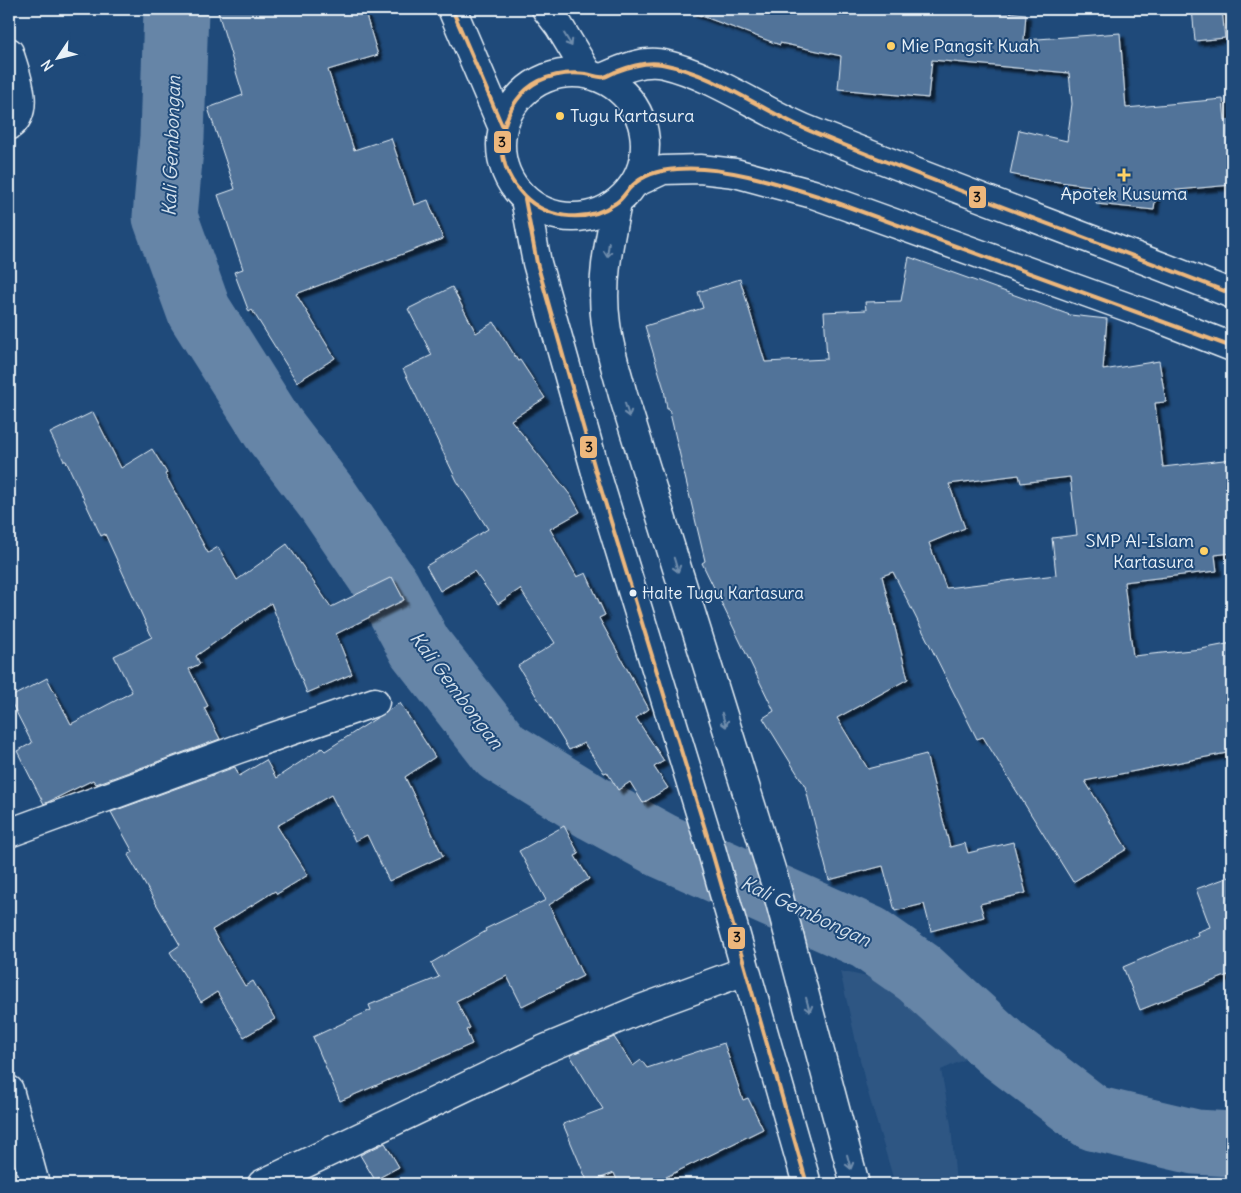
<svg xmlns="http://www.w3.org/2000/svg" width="1241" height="1193" font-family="Delius,sans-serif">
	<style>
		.built { fill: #2e5683 }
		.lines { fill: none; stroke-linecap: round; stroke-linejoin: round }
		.river { stroke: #6685a7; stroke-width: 65 }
		.building { fill: #517399; stroke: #e8f1f8; fill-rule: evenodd; filter: url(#shadow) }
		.street-casing { stroke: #e8f1f8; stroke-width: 31 }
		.highway-casing { stroke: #e8f1f8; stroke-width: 31 }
		.street { stroke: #1f4a7a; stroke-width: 28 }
		.highway { stroke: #1f4a7a; stroke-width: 28 }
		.bus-1-casing { stroke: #1f4a7a; stroke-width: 8 }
		.bus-1 { stroke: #edb77c; stroke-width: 4 }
		.oneway { stroke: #6f8dac }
		.poi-dot { fill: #ffd166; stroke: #1f4a7a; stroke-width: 2 }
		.bus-dot { fill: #e8f1f8; stroke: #1f4a7a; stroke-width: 2 }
		.labels { text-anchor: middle; stroke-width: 4; stroke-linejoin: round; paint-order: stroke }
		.bus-label { font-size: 17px; fill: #e8f1f8; stroke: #1f4a7a; text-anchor: start }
		.poi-label { font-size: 18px; fill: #e8f1f8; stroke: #1f4a7a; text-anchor: start }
		.water-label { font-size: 19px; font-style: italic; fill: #d4e1ec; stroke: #1f4a7a }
		.line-badge { stroke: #1f4a7a; stroke-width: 2 }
		.pale-badge-label { font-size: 14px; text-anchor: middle; font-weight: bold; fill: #111 }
	</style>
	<defs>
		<filter id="shadow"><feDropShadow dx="4.5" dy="4.5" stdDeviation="1" flood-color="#0009"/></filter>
	</defs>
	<rect width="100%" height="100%" fill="#1f4a7a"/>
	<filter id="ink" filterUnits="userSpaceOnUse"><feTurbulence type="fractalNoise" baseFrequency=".02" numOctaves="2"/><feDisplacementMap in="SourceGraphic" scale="10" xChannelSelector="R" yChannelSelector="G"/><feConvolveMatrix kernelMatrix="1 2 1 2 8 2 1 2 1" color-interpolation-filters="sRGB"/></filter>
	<g filter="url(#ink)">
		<!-- built -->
		<path class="built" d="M840,971L908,986L977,1054L941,1070L951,1125L956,1184H895L866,1086Z"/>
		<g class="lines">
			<!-- river -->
			<path class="river" d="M176,9L172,137L165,217L199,311L273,428L328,500L388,588L420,647L501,751L595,809L663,846L869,938L919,973L1001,1048L1093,1118L1195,1142L1232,1144"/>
		</g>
		<!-- building -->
		<path class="building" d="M217,9H364L378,55L328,70L354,150L391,138L414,205L428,200L443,239L296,294L335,358L297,382L252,310L249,312L234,272L243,269L218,195L235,189L208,108L243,95Z
			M691,9H976L1026,14L1024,40L1120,33L1126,108L1223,99L1225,120L1232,119V185L1156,192L1154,210L1096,204L1098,187L1044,180V181L1010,174L1019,130L1067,141L1072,104L1069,73L932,60L928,98L838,89L841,56L780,43V45L691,12Z
			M1192,9H1222L1225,38L1195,41Z
			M909,257L1070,315L1107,319L1103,370L1159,361L1166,402L1155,403L1163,467L1232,459V553L1215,555L1217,571L1124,582L1133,656L1201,649L1232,643V752L1085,781L1127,849L1073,882L983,737L977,739L893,572L882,576L908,679L837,718L868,769L926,754L950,847L965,843L968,853L1013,842L1026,893L980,904L984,917L931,931L924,904L895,911L883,866L829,880L805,786L763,718L774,711L702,563L705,561L669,409H667L664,389L645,326L703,308L698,292L740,279L765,362L827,359L824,312L866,310L865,302L901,301ZM1019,475L1021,483L1070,477L1077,535L1052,538L1056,575L946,588L929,543L965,528L949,484Z
			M452,287L476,333L494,322L518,361L520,360L545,398L511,420L571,496L580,512L550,529L577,577L586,573L605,615L599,618L649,709L636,718L664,761L654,767L668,788L643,803L630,782L618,790L607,772L604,773L584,743L569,750L518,666L555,643L520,589L498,604L474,571L440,591L426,566L488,529L457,481L403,369L432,355L408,309Z
			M93,412L121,468L152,449L167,473L165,474L208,553L218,547L237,580L287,544L331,607L392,577L404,600L336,634L352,674L307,693L271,603L196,656L200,664L189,669L208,706L204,708L220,739L96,784L93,780L44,804L17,751L32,743L9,698L47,678L71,724L132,692L114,656L152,637L105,534L101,536L66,461H64L50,433Z
			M400,703L435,757L405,777L443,856L389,881L367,835L355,841L331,795L277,826L308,875L277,894L275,891L212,930L245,986L253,981L275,1019L244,1037L217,992L201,1002L170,952L180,945L128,855L133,852L111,812L235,767L239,776L266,760L276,778L322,748L325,751Z
			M564,826L579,854L575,856L589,879L549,905L583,976L522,1006L507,976L456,1001L470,1028L466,1030L472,1044L340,1101L313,1037L371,1010L369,1005L439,977L431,963L486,931L485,929L546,900L519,851Z
			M1232,876V978H1229L1228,975L1140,1010L1123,967L1198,935L1197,932L1210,927L1196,889Z
			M614,1037L633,1066L641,1060L647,1068L724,1043L743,1100L748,1098L763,1129L652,1184H619L614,1173L588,1183L563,1124L603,1109L570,1055Z
			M385,1143L399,1167L375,1180L360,1155Z"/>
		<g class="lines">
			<defs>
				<path id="street" d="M9,52C15,73 32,110 9,126
					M9,833L238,749L375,702
					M9,1090L35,1184
					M262,1184L545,1049L641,1009L745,971"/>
				<path id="highway" d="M452,9L503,128
					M546,9L559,26L588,74
					M501 145a72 72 0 1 1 144 0a72 72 0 1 1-144 0Z
					M602,78C620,70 643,59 664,64C714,76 760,110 808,130C949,187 1091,238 1232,294
					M635,183L663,170L700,169L735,173L813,194L1155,317L1232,347
					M525,199L537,263L597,476L710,845L807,1184
					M617,203C609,242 600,283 606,324C609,348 617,372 623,395L774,879L855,1184"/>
			</defs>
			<!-- street casing -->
			<use href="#street" class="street-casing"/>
			<!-- highway casing -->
			<use href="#highway" class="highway-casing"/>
			<!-- street -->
			<use href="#street" class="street"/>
			<!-- highway -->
			<use href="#highway" class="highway"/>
			<defs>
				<path id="bus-1" d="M452,9L503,128
					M525,199L537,263L597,476L710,845L807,1184
					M1232,294C1092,239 949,189 810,131C761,110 715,74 662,64C646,61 630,66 615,72C611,74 608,76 604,77C598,78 592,75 586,74C571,72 554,74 539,81C521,90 509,108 504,128C499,150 504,172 519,190C542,219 585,225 616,203C623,199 626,191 632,186C643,175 661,170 677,169C723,165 780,184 824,198L1232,347"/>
			</defs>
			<!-- bus-1 casing -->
			<use href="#bus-1" class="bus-1-casing"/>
			<!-- bus-1 -->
			<use href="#bus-1" class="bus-1"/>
		</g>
		<!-- one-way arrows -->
		<defs><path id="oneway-shaft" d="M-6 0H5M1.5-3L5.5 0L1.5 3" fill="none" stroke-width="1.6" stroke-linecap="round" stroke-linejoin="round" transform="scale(1.25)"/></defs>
		<g class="oneway">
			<use href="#oneway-shaft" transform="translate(568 40) rotate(59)"/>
			<use href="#oneway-shaft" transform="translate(608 250) rotate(97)"/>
			<use href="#oneway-shaft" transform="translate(627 410) rotate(73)"/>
			<use href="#oneway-shaft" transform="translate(676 565) rotate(73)"/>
			<use href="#oneway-shaft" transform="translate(724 720) rotate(73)"/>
			<use href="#oneway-shaft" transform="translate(808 1005) rotate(75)"/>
			<use href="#oneway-shaft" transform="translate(849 1162) rotate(75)"/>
		</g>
	</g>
	<!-- markers -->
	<g class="poi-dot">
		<circle cx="891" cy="46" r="5"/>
		<circle cx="560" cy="116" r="5"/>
		<path d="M1121.5 167.5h5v5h5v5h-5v5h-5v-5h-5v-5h5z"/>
		<circle cx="1204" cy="551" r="5"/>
	</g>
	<circle class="bus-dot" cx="633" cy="593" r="4.5"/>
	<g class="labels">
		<!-- bus labels -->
		<g class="bus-label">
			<text x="642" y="599">Halte Tugu Kartasura</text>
		</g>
		<!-- poi labels -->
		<g class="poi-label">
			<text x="901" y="52">Mie Pangsit Kuah</text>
			<text x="570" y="122">Tugu Kartasura</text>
			<text x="1124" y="200" text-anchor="middle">Apotek Kusuma</text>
			<text x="1194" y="547" text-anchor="end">SMP Al-Islam<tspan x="1194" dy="21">Kartasura</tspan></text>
		</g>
		<!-- water labels -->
		<g class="water-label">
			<text transform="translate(171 146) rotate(-88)" y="7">Kali Gembongan</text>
			<text transform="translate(457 690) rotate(53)" y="7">Kali Gembongan</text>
			<text transform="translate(806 911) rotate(25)" y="7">Kali Gembongan</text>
		</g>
	</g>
	<g class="line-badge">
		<rect x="493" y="130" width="19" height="24" rx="5" fill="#edb77c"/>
		<rect x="968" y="185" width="19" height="24" rx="5" fill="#edb77c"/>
		<rect x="579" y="435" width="19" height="24" rx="5" fill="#edb77c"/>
		<rect x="727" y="926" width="19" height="24" rx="5" fill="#edb77c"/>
	</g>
	<g class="pale-badge-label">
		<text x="502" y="147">3</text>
		<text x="977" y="202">3</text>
		<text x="589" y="452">3</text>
		<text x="737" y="942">3</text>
	</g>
	<!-- margin -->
	<rect width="1241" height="1193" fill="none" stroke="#1f4a7a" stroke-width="30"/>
	<rect x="15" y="15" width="1211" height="1163" fill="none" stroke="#e8f1f8" stroke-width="2" filter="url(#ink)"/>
	<!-- north arrow -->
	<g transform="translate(58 58) rotate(235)" stroke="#1f4a7a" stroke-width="4" paint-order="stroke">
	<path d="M0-4L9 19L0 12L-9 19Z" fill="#e8f1f8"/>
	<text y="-8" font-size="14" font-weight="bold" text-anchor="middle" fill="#e8f1f8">N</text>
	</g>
</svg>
